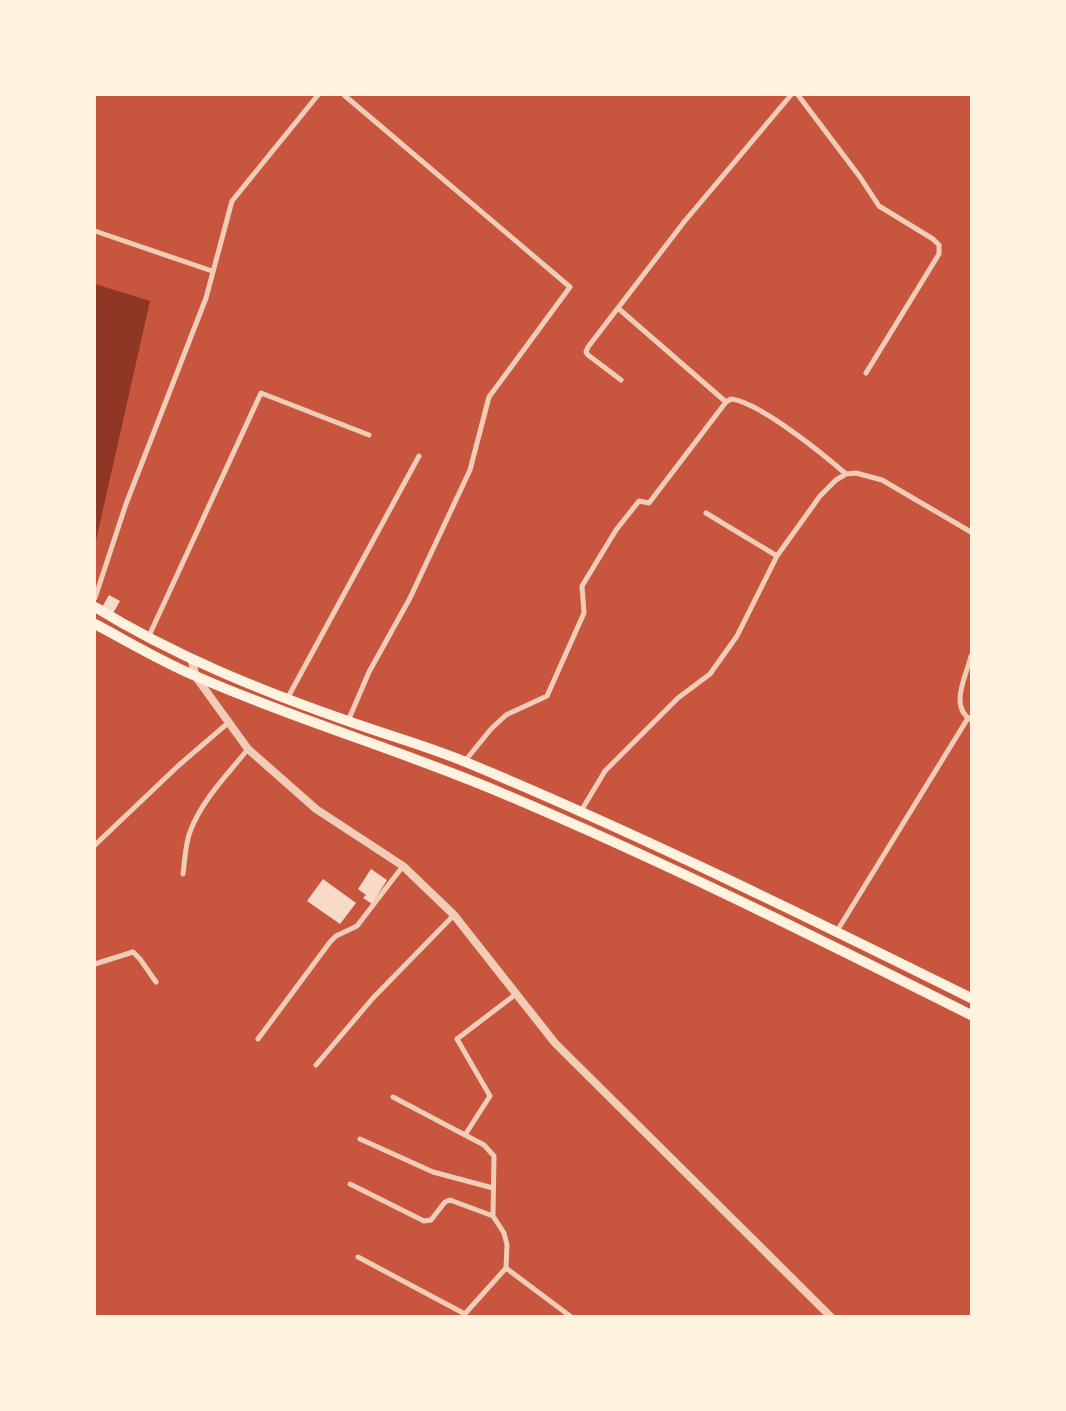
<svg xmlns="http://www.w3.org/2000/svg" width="1066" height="1411" font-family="Roboto,sans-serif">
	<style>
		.water { fill: #8f3625 }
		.building { fill: #f7dbc8 }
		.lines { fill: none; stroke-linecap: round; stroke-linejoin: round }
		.minor { stroke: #f1ccb7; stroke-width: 5 }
		.tertiary { stroke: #f1ccb7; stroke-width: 8 }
		.primary { stroke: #fff3e0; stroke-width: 10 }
	</style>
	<rect width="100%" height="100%" fill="#c8553d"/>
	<!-- water -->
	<path class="water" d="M95,284L150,301L95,545Z"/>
	<!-- building -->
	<path class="building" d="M109,595L120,601L112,615L101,609Z
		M371,869L387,880L372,904L363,898L366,895L358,889Z
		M323,879L356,903L340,924L307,901Z"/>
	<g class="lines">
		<!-- minor -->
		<path class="minor" d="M344,95L570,287L489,397L470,470L410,598L369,672L348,721
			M798,95L860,177L879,206L933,239L939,245V254L866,373
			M95,231L212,271
			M619,309L726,402
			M621,380L588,355L586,352L588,347L684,222L791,95
			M706,513L777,556
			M95,598L126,504L206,298L232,201L318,95
			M148,638L261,393L369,435
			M971,656C966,677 949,706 971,720
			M287,699L419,456
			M465,761L491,729L506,715L547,696L584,613L582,586L616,530L639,501L649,503L726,402L731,399C759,402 823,454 846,474
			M581,811L605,771L678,698L710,674L737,636L777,556L820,496L836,480L846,474L856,473L882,480L971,532
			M95,845L178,766L228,723
			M183,874C185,860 185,845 190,832C201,801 228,774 248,749
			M837,931L968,718
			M95,964L133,952L140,959L156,982
			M258,1039L330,942L336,936L357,926L403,866
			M316,1065L373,998L454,915
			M393,1097L484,1145L494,1156L493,1216L504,1233L507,1245L506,1268L570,1316
			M465,1135L490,1096L457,1039L516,994
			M360,1139L433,1172L493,1188
			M350,1184L424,1221L431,1220L445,1202L450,1200L493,1216
			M358,1257L465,1314
			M463,1316L506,1268"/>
		<!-- tertiary -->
		<path class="tertiary" d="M191,658L196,677L248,749L316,809L403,866L454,915L555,1043L830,1316"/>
		<!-- primary -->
		<path class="primary" d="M95,607C173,655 259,690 345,720C386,735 428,746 468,763C639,834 805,916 971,998
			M95,624C129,642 162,662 198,677C298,721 404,751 504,794C663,861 817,938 971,1015"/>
	</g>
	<!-- border -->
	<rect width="1066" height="1411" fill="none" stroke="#fff3e0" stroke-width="192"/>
</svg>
